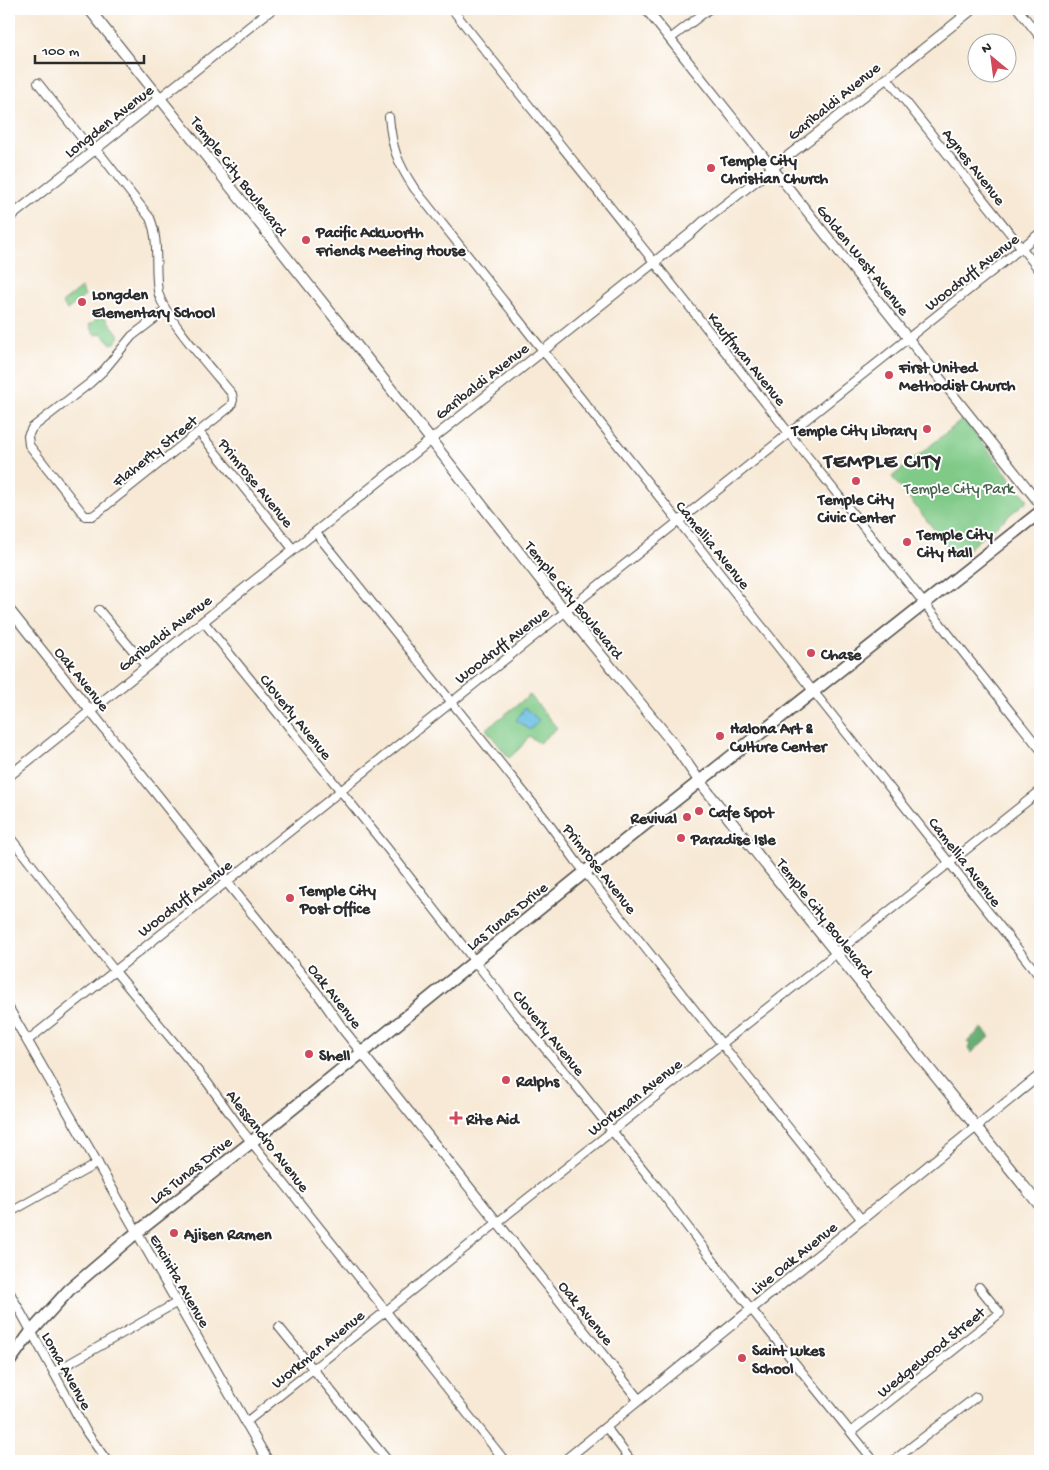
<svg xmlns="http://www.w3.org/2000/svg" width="1049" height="1470" font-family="'Gochi Hand',sans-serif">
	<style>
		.green { fill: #80ca88; stroke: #567a5a }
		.forest { fill: #68ae74; stroke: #4a6c50 }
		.water { fill: #66bee3; stroke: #487487 }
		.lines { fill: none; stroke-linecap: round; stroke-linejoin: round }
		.minor-casing { stroke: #4a4844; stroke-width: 10 }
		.tertiary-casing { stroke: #4a4844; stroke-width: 11 }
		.secondary-casing { stroke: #4a4844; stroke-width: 12 }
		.primary-casing { stroke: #4a4844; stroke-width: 14 }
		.minor { stroke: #fff; stroke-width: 8 }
		.tertiary { stroke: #fff; stroke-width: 9 }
		.secondary { stroke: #fff; stroke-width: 10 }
		.primary { stroke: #fff; stroke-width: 11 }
		.poi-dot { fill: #d1495b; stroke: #fff; stroke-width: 2 }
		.labels { text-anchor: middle; stroke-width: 4; stroke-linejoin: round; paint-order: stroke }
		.street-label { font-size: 16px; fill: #2b2b2b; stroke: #fff }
		.poi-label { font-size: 16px; font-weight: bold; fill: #2b2b2b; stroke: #fff; text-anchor: start }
		.park-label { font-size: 16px; fill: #49634c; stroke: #fff }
		.district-label { font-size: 21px; font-weight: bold; letter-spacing: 1px; fill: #2b2b2b; stroke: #fff }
	</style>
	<rect width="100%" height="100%" fill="#fff"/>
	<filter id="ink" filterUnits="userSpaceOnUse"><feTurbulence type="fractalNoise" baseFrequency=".02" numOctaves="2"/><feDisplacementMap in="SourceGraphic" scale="10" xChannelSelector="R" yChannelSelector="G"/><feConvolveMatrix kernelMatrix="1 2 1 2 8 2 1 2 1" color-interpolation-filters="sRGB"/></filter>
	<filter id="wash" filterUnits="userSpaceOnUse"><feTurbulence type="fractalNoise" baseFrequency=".0096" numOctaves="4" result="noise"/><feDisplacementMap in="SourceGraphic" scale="20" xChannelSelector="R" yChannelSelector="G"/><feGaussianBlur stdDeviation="1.12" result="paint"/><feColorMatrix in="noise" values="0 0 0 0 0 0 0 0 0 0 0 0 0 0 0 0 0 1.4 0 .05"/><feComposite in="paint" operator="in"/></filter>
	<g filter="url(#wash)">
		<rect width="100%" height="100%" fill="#f7e9d5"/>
		<!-- green -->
		<path class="green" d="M81,288L85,296L67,310L62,303Z
			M100,316H104L120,336L115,343L111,344L101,333L97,335C93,334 90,329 89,325Z
			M963,419L1028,500L957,558L892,477Z
			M530,695L557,728L539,743L529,736L520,748L509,758L486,729Z"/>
		<!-- forest -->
		<path class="forest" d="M982,1028L990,1037L971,1053L968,1048L970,1045L967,1042Z"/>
		<!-- water -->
		<path class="water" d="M525,708L539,720L530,730L516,720Z"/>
	</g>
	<g filter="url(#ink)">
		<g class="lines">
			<defs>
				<path id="minor" d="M452,9C564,150 678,290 788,432L1040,749
					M957,9L963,16
					M1018,9L1040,37
					M670,39L709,9
					M887,78L1040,271
					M38,83L88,146L101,155L150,218C160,242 154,266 158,291C162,315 214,372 232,394L233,400L231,406L97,513L92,516H85L29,445L28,436L32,428L90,383L104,370L132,336L166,310
					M389,117C392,148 397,162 414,188L1040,977
					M199,432L293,549
					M316,533L546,820L576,861L862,1220
					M99,610L146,666
					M203,621L387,848L515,1013L573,1082L658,1188L731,1284L874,1461
					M9,836L114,970L207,1082L241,1129L505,1461
					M27,1041L1040,233
					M9,1213L98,1163
					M9,1291L87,1433L107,1461
					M279,1327L388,1461
					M54,1372L176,1303
					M245,1423L1040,791
					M606,1427L631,1461
					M851,1432L1000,1313L979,1287
					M893,1461L976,1397"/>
				<path id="tertiary" d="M646,9L1040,504
					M9,218L272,9
					M9,609L226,881L321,998L342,1028L639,1400
					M9,776L691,233L704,221L824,128L973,9
					M9,1009L268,1461
					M564,1461L1040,1075"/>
				<path id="secondary" d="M89,9L362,352L565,611L672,742L700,782L808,918L1040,1206"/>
				<path id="primary" d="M9,1362L31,1332L69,1290L130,1238L259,1136L585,872L1040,512"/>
			</defs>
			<!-- minor casing -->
			<use href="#minor" class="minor-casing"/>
			<!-- tertiary casing -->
			<use href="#tertiary" class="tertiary-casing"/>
			<!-- secondary casing -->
			<use href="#secondary" class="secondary-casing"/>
			<!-- primary casing -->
			<use href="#primary" class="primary-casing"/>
			<!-- minor -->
			<use href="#minor" class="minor"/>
			<!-- tertiary -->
			<use href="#tertiary" class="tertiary"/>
			<!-- secondary -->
			<use href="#secondary" class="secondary"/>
			<!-- primary -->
			<use href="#primary" class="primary"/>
		</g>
	</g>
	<!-- markers -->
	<g class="poi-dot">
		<circle cx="711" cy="168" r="5"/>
		<circle cx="306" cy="240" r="5"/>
		<circle cx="82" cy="302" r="5"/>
		<circle cx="889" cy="375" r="5"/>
		<circle cx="927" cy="429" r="5"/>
		<circle cx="856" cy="481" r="5"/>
		<circle cx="907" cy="542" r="5"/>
		<circle cx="811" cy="653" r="5"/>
		<circle cx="720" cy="736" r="5"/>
		<circle cx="699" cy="811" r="5"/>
		<circle cx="687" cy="817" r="5"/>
		<circle cx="681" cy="838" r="5"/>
		<circle cx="290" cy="898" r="5"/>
		<circle cx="309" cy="1054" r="5"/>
		<circle cx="506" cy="1080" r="5"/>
		<path d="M453.5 1110.5h5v5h5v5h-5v5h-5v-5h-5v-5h5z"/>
		<circle cx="174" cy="1233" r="5"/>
		<circle cx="742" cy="1358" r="5"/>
	</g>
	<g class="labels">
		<!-- street labels -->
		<g class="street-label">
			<text transform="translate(833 100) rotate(-39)" y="6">Garibaldi Avenue</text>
			<text transform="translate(108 120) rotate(-38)" y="6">Longden Avenue</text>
			<text transform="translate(975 166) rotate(52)" y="6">Agnes Avenue</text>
			<text transform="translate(240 175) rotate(52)" y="6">Temple City Boulevard</text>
			<text transform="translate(864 259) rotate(51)" y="6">Golden West Avenue</text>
			<text transform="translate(971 271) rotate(-38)" y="6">Woodruff Avenue</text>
			<text transform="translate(748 358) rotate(51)" y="6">Kauffman Avenue</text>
			<text transform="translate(481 380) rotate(-38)" y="6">Garibaldi Avenue</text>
			<text transform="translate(154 450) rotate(-39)" y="6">Flaherty Street</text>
			<text transform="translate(257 482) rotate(51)" y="6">Primrose Avenue</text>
			<text transform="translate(714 544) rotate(51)" y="6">Camellia Avenue</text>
			<text transform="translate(575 599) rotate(51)" y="6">Temple City Boulevard</text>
			<text transform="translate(164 632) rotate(-38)" y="6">Garibaldi Avenue</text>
			<text transform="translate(501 644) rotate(-38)" y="6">Woodruff Avenue</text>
			<text transform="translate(83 678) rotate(51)" y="6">Oak Avenue</text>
			<text transform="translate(297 716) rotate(51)" y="6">Cloverly Avenue</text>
			<text transform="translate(966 861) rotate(52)" y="6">Camellia Avenue</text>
			<text transform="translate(601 868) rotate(52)" y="6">Primrose Avenue</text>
			<text transform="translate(184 897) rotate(-38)" y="6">Woodruff Avenue</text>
			<text transform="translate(506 915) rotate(-39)" y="6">Las Tunas Drive</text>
			<text transform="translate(826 917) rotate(52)" y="6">Temple City Boulevard</text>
			<text transform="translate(336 995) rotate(52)" y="6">Oak Avenue</text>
			<text transform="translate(550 1032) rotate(51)" y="6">Cloverly Avenue</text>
			<text transform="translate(634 1096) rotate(-38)" y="6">Workman Avenue</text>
			<text transform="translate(269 1140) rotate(52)" y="6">Alessandro Avenue</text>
			<text transform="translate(190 1169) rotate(-38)" y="6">Las Tunas Drive</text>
			<text transform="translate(793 1257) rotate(-39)" y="6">Live Oak Avenue</text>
			<text transform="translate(181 1280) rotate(60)" y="6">Encinita Avenue</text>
			<text transform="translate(587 1312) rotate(51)" y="6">Oak Avenue</text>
			<text transform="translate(317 1348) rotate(-39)" y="6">Workman Avenue</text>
			<text transform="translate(930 1351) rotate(-39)" y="6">Wedgewood Street</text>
			<text transform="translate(68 1370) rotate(61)" y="6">Loma Avenue</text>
		</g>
		<!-- poi labels -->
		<g class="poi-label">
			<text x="721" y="165">Temple City<tspan x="721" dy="18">Christian Church</tspan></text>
			<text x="316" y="237">Pacific Ackworth<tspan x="316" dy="18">Friends Meeting House</tspan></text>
			<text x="92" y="299">Longden<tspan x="92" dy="18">Elementary School</tspan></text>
			<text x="899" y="372">First United<tspan x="899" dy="18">Methodist Church</tspan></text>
			<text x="917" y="435" text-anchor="end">Temple City Library</text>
			<text x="856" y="504" text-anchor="middle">Temple City<tspan x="856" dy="18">Civic Center</tspan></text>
			<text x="917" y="539">Temple City<tspan x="917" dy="18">City Hall</tspan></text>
			<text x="821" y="659">Chase</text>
			<text x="730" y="733">Halona Art &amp;<tspan x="730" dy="18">Culture Center</tspan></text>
			<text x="709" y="817">Cafe Spot</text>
			<text x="677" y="823" text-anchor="end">Revival</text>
			<text x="691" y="844">Paradise Isle</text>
			<text x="300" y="895">Temple City<tspan x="300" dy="18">Post Office</tspan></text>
			<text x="319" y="1060">Shell</text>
			<text x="516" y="1086">Ralphs</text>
			<text x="466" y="1124">Rite Aid</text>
			<text x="184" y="1239">Ajisen Ramen</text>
			<text x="752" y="1355">Saint Lukes<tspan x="752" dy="18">School</tspan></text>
		</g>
		<!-- park labels -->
		<g class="park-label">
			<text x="959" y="493">Temple City Park</text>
		</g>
		<!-- district labels -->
		<g class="district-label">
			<text x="883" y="467">TEMPLE CITY</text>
		</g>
	</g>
	<!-- margin -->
	<rect width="1049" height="1470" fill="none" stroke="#fff" stroke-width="30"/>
	<!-- north arrow -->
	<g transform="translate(992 58) rotate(331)"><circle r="24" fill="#ffffff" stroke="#aaaaaa"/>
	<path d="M0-4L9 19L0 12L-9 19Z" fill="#d1495b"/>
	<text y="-8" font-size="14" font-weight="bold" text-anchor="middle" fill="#2b2b2b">N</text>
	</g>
	<!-- scale -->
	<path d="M35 55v8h109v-8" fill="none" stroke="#2b2b2b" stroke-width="2.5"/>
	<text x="42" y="55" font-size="15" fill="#2b2b2b" stroke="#ffffff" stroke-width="4" paint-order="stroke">100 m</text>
</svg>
